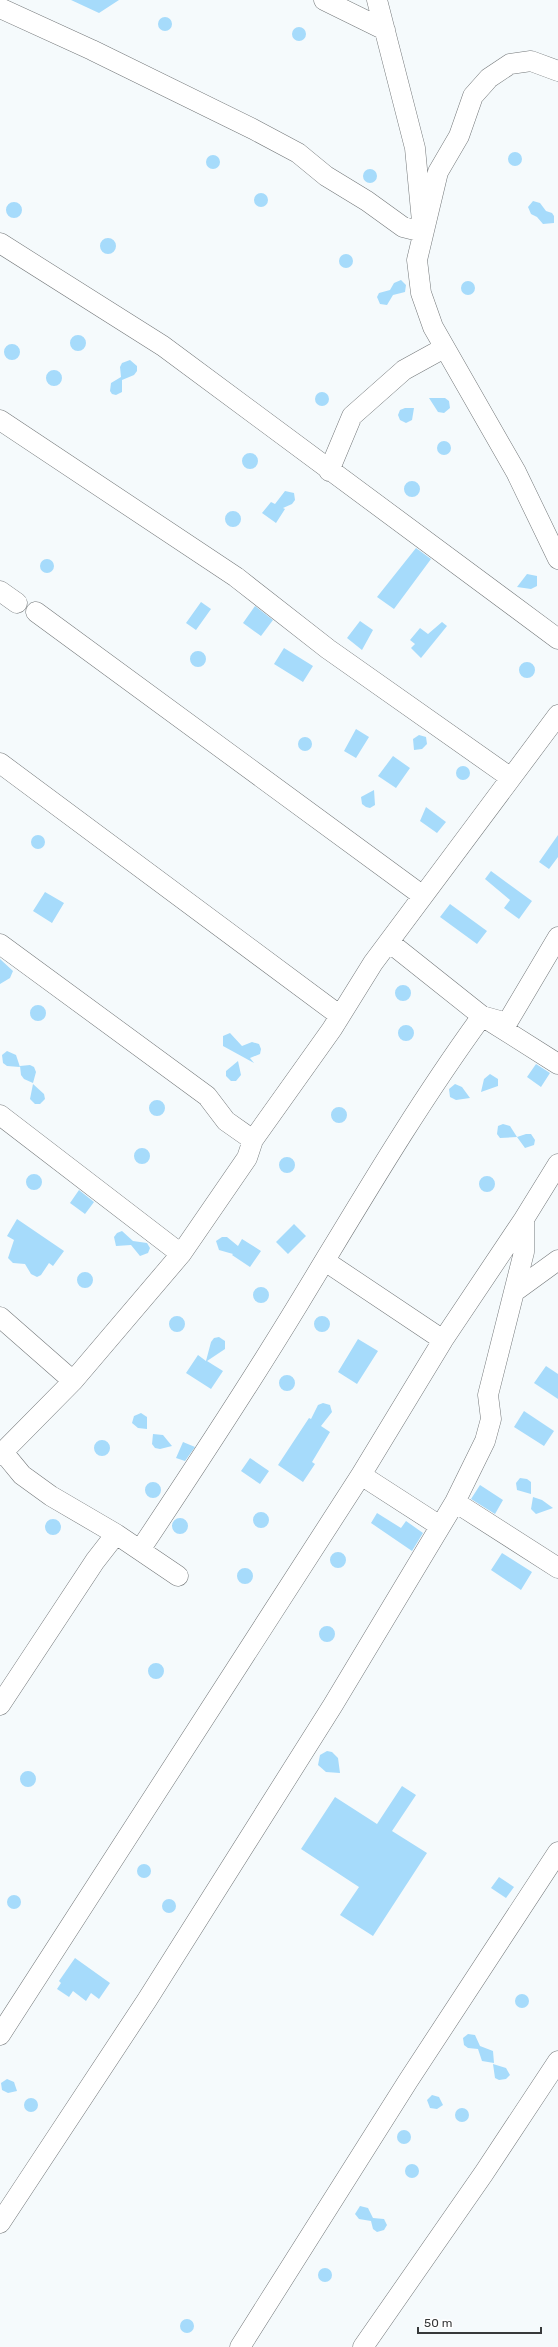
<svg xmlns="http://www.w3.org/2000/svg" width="558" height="2347" font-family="Rubik,sans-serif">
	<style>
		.building { fill: #a6dbfb }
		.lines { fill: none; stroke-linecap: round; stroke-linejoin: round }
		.minor-casing { stroke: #737779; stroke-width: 21 }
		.minor { stroke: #fff; stroke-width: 20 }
	</style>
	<rect width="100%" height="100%" fill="#f5fafc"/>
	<!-- building -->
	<path class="building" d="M71,0H119L99,13Z
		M158 24a7 7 0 1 1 14 0a7 7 0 1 1-14 0Z
		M292 34a7 7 0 1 1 14 0a7 7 0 1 1-14 0Z
		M508 159a7 7 0 1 1 14 0a7 7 0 1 1-14 0Z
		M206 162a7 7 0 1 1 14 0a7 7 0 1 1-14 0Z
		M363 176a7 7 0 1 1 14 0a7 7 0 1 1-14 0Z
		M254 200a7 7 0 1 1 14 0a7 7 0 1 1-14 0Z
		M533,201L540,203L546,211L552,213L554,216V223L543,224L537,217L531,214L528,207Z
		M6 210a8 8 0 1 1 16 0a8 8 0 1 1-16 0Z
		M100 246a8 8 0 1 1 16 0a8 8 0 1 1-16 0Z
		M339 261a7 7 0 1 1 14 0a7 7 0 1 1-14 0Z
		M401,280L406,285L405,292L393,295L387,305L380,304L377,297L379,293L390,290L394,283Z
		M461 288a7 7 0 1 1 14 0a7 7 0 1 1-14 0Z
		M70 343a8 8 0 1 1 16 0a8 8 0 1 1-16 0Z
		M4 352a8 8 0 1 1 16 0a8 8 0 1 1-16 0Z
		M130,360L137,366V371L134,375L122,380V392L116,395L112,394L110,391L111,383L121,377L120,367L122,363Z
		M46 378a8 8 0 1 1 16 0a8 8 0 1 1-16 0Z
		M315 399a7 7 0 1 1 14 0a7 7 0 1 1-14 0Z
		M429,398H445L449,401L450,408L444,413L438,412Z
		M405,408H414L412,420L406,423L400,420L398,415L400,410Z
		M437 448a7 7 0 1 1 14 0a7 7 0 1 1-14 0Z
		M242 461a8 8 0 1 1 16 0a8 8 0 1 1-16 0Z
		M404 489a8 8 0 1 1 16 0a8 8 0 1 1-16 0Z
		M285,491L294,493L295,500L292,504L283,508L285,509L276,523L262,513L271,502L275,504Z
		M225 519a8 8 0 1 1 16 0a8 8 0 1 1-16 0Z
		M416,548L431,559L394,609L377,597Z
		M40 566a7 7 0 1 1 14 0a7 7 0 1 1-14 0Z
		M527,574L537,576V586L531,589L517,587Z
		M201,602L211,609L196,630L186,623Z
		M255,606L273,620L261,636L243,623Z
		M360,621L373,630L362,650L347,638Z
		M442,622L447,626L421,658L411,648L415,644L410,640L420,628L428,634Z
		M284,648L313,666L303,682L274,664Z
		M190 659a8 8 0 1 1 16 0a8 8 0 1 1-16 0Z
		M519 670a8 8 0 1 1 16 0a8 8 0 1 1-16 0Z
		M356,729L369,737L356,758L344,751Z
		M419,735L426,737L427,744L422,749L414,750L413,739Z
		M298 744a7 7 0 1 1 14 0a7 7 0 1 1-14 0Z
		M393,756L410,768L396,788L378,776Z
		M456 773a7 7 0 1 1 14 0a7 7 0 1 1-14 0Z
		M374,790L375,805L370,808L366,807L362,804L361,797Z
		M426,807L446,822L437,833L420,821Z
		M31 842a7 7 0 1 1 14 0a7 7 0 1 1-14 0Z
		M558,835V857L549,869L539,862Z
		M491,871L532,901L519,919L504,908L510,900L485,879Z
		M45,892L64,903L52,923L33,911Z
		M450,904L487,931L477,944L440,917Z
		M0,959L13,971L10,978L0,984Z
		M395 993a8 8 0 1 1 16 0a8 8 0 1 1-16 0Z
		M30 1013a8 8 0 1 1 16 0a8 8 0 1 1-16 0Z
		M398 1033a8 8 0 1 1 16 0a8 8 0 1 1-16 0Z
		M230,1033L242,1046L252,1042L259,1044L261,1049L260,1054L250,1058L254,1063L223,1046V1036Z
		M7,1051L16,1055L20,1067L7,1066L3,1063L2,1055Z
		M238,1061L241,1075L236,1081H231L226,1076V1071Z
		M536,1064L550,1073L541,1087L527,1077Z
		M30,1065L34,1067L36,1072L33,1083L24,1079L21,1075L20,1066Z
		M490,1074L498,1079V1086L481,1092L484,1079Z
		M33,1084L44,1094L45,1099L40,1104H35L30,1099Z
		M455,1084L462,1087L470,1098L456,1100L450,1097L449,1089Z
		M149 1108a8 8 0 1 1 16 0a8 8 0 1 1-16 0Z
		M331 1115a8 8 0 1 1 16 0a8 8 0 1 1-16 0Z
		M503,1124L510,1126L517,1137L526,1134H531L535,1140L534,1145L525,1148L517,1137L500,1138L497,1134L498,1126Z
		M134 1156a8 8 0 1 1 16 0a8 8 0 1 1-16 0Z
		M279 1165a8 8 0 1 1 16 0a8 8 0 1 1-16 0Z
		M26 1182a8 8 0 1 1 16 0a8 8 0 1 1-16 0Z
		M479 1184a8 8 0 1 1 16 0a8 8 0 1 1-16 0Z
		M79,1190L94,1202L85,1214L70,1203Z
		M17,1219L64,1251L53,1266L49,1263L41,1275L37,1277L31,1274L25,1264L13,1263L8,1258L14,1240L7,1236Z
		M294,1224L306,1236L288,1254L276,1242Z
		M122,1231L133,1241L147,1243L150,1248L148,1253L140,1256L131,1245L116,1246L114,1237L117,1233Z
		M222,1237H227L238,1246L242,1239L261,1251L250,1267L232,1255L233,1254L219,1250L216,1241Z
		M77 1280a8 8 0 1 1 16 0a8 8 0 1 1-16 0Z
		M253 1295a8 8 0 1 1 16 0a8 8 0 1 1-16 0Z
		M314 1324a8 8 0 1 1 16 0a8 8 0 1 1-16 0Z
		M169 1324a8 8 0 1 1 16 0a8 8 0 1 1-16 0Z
		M219,1337L225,1341V1349L207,1361L223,1371L211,1389L186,1373L198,1355L206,1361L211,1342L214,1338Z
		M358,1339L378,1351L357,1384L338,1372Z
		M546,1366L558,1374V1399L534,1383Z
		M279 1383a8 8 0 1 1 16 0a8 8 0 1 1-16 0Z
		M323,1403L330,1405L332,1412L321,1426L330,1432L312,1462L315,1464L303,1482L278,1465L309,1418L311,1419L318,1405Z
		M524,1411L554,1431L544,1446L514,1427Z
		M141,1413L147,1417V1429L138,1428L132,1423L134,1416Z
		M153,1434L163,1435L172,1446L160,1449L155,1448L152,1444Z
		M94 1448a8 8 0 1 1 16 0a8 8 0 1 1-16 0Z
		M183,1442L195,1447L185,1461L176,1458Z
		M250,1458L269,1471L260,1484L241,1471Z
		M520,1478L527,1479L531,1482V1494L517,1490L516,1483Z
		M145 1490a8 8 0 1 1 16 0a8 8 0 1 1-16 0Z
		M480,1485L503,1500L495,1514L471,1499Z
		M533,1497L542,1500L553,1508L536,1514L531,1509Z
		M253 1520a8 8 0 1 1 16 0a8 8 0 1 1-16 0Z
		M377,1513L401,1528L406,1521L423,1533L412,1551L371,1523Z
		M172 1526a8 8 0 1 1 16 0a8 8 0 1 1-16 0Z
		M45 1527a8 8 0 1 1 16 0a8 8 0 1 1-16 0Z
		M330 1560a8 8 0 1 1 16 0a8 8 0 1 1-16 0Z
		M502,1553L532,1572L521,1590L491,1570Z
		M237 1576a8 8 0 1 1 16 0a8 8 0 1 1-16 0Z
		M319 1634a8 8 0 1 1 16 0a8 8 0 1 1-16 0Z
		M148 1671a8 8 0 1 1 16 0a8 8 0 1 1-16 0Z
		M327,1751L332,1752L338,1758L340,1773L326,1772L318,1765L320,1755Z
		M20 1779a8 8 0 1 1 16 0a8 8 0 1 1-16 0Z
		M402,1786L416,1795L392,1831L427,1853L373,1936L340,1915L359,1887L301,1849L335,1797L377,1824Z
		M137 1871a7 7 0 1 1 14 0a7 7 0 1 1-14 0Z
		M499,1877L514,1887L506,1898L491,1888Z
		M7 1902a7 7 0 1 1 14 0a7 7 0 1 1-14 0Z
		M162 1906a7 7 0 1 1 14 0a7 7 0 1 1-14 0Z
		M75,1958L110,1983L99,1999L91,1993L86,2001L73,1991L69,1997L57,1989L61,1983L59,1981Z
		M515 2001a7 7 0 1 1 14 0a7 7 0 1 1-14 0Z
		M468,2034L475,2035L480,2046L493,2051L494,2063L482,2061L478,2049L468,2048L464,2045L463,2038Z
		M493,2064L506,2068L510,2075L506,2079L499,2080L495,2078Z
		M7,2079L14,2082L17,2091L8,2093L2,2090L1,2083Z
		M432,2095L439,2097L443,2105L437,2109L430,2108L427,2100Z
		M24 2105a7 7 0 1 1 14 0a7 7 0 1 1-14 0Z
		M455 2115a7 7 0 1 1 14 0a7 7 0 1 1-14 0Z
		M397 2137a7 7 0 1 1 14 0a7 7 0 1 1-14 0Z
		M405 2171a7 7 0 1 1 14 0a7 7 0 1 1-14 0Z
		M360,2206L368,2208L373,2218L384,2219L387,2225L384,2230L377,2232L373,2229L371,2221L359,2219L355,2214Z
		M318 2275a7 7 0 1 1 14 0a7 7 0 1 1-14 0Z
		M180 2326a7 7 0 1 1 14 0a7 7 0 1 1-14 0Z"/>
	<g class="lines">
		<defs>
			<path id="minor" d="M324,0L385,30
				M0,8L92,50L253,129L298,153L326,176L367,201L403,227L423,232L415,148L377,0
				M558,71L531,61L510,64L489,78L473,96L459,136L438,172L417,260L421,293L433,327L516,472L558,559
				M0,243L163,346L558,639
				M0,420L236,577L328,649L511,778
				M329,471L352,416L404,370L444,348
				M0,591L17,603
				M36,612L423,896
				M0,763L339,1015
				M389,942L482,1016L558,1064
				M0,944L207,1096L226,1121L253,1140
				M0,1115L181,1254
				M325,1261L443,1340
				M514,1292L558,1260
				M0,1317L73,1381
				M3,1452L22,1475L51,1496L116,1534L178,1576
				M0,1455L73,1381L181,1254L247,1158L253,1140L332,1029L373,963L558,715
				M361,1475L440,1526
				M455,1502L558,1568
				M140,1550C194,1469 248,1387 299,1303C358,1206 415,1108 482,1016L507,1023L558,937
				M0,1705L95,1561L116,1534
				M0,2035L361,1475L443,1340L524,1219L558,1164
				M0,2223L147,2000L333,1705L455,1502L485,1441L491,1419L488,1395L524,1252V1219
				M240,2347L408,2081L558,1852
				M363,2347L484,2173L558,2061"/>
		</defs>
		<!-- minor casing -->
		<use href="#minor" class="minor-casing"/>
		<!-- minor -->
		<use href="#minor" class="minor"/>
	</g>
	<!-- scale -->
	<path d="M418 2327v6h123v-6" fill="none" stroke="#37393a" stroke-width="2"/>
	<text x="424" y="2327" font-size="12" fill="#37393a" stroke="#ffffff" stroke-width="3" paint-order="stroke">50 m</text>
</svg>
